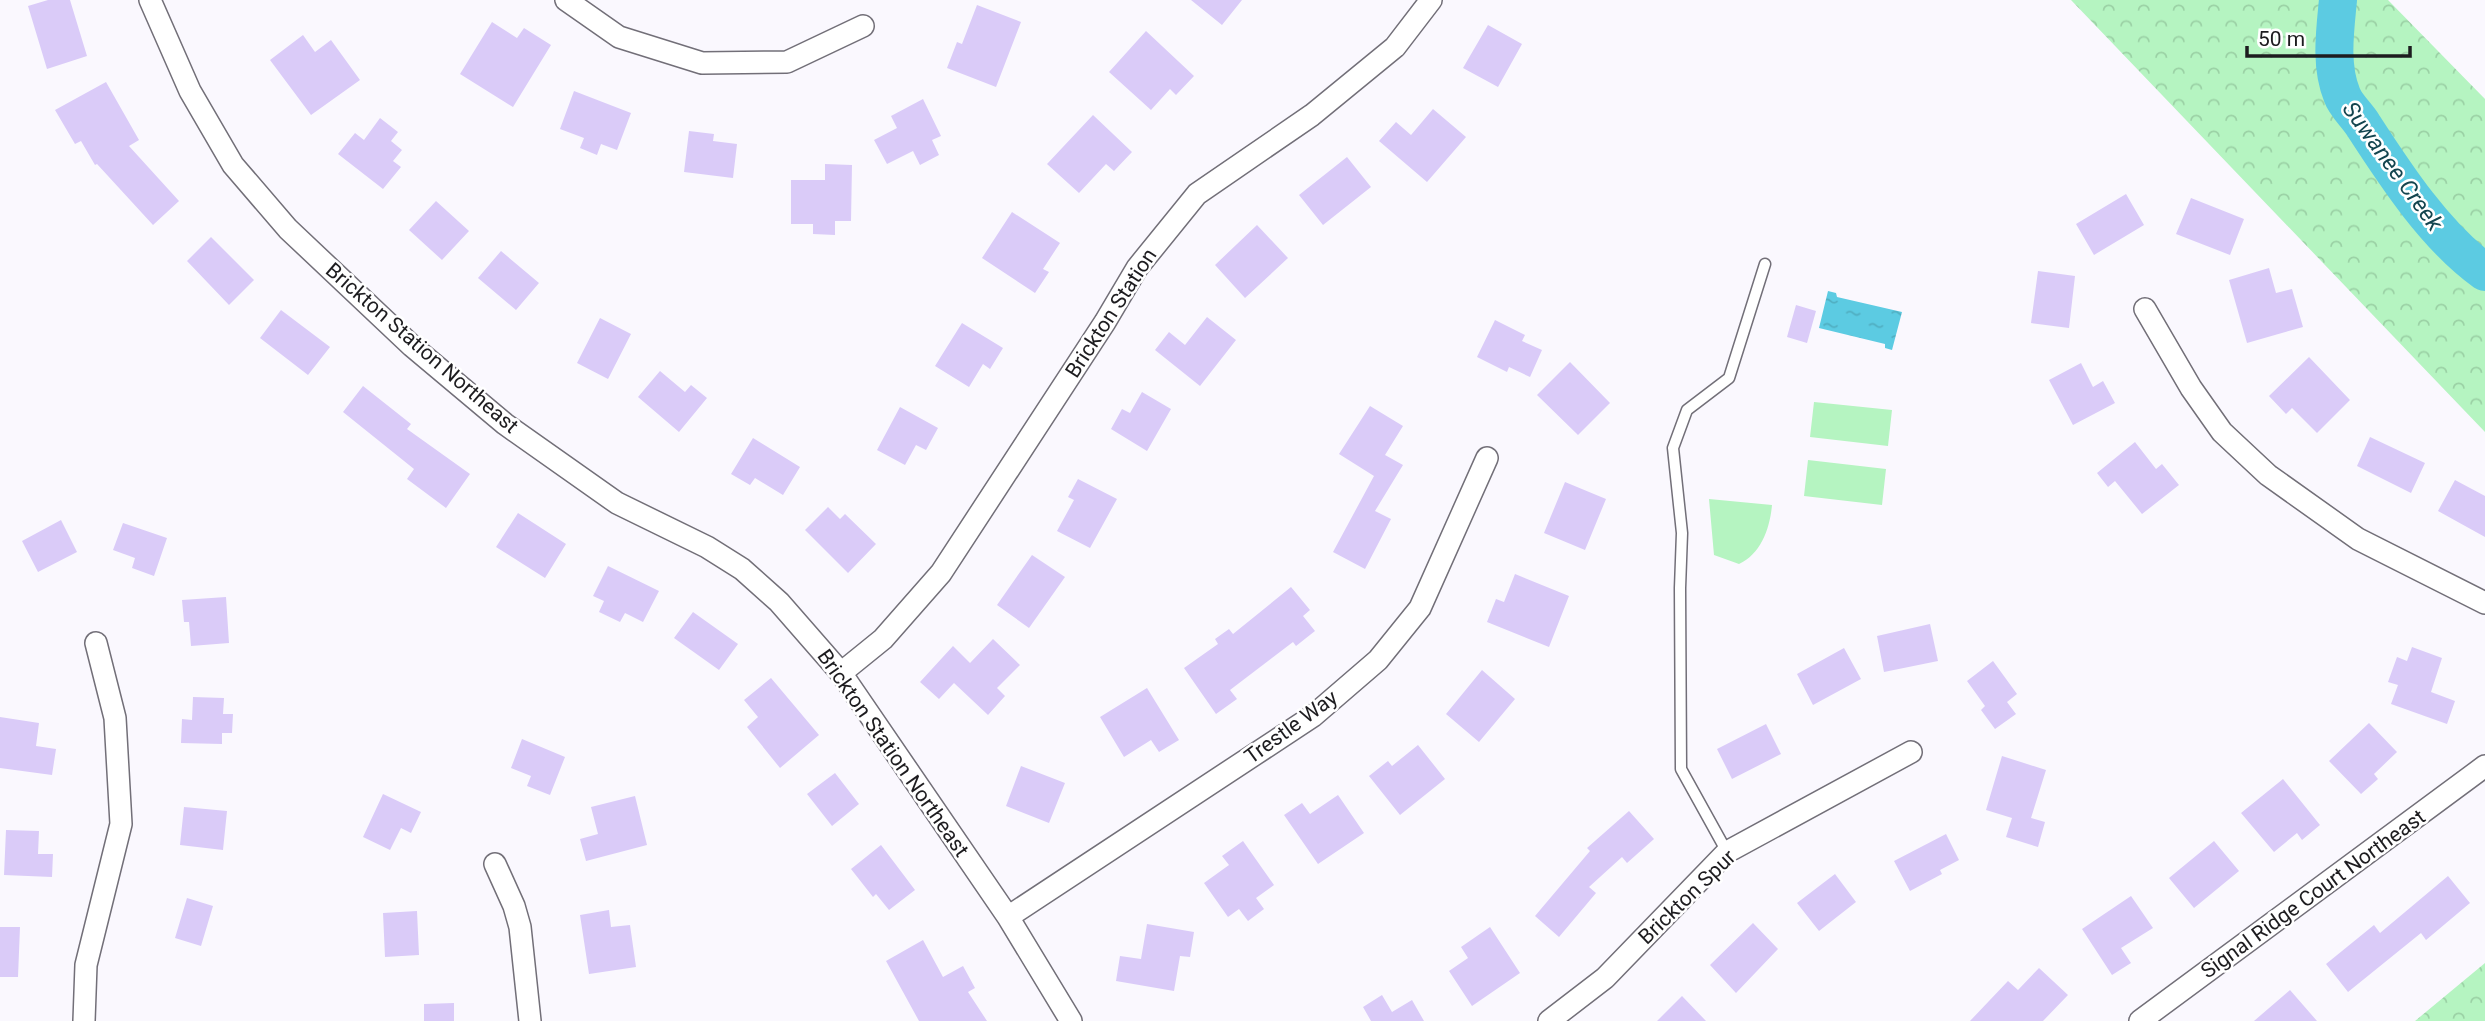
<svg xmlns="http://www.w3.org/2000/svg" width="2485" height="1021" font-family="Roboto,sans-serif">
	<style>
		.green { fill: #b5f4c1 }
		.forest { fill: url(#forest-crowns) }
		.water { fill: url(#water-ripples) }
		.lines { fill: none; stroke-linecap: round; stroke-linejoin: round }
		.river { stroke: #5ccbe2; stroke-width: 38 }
		.building { fill: #dacbf8 }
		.lane-casing { stroke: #726f78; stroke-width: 13 }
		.street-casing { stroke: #726f78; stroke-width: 24 }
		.lane { stroke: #fff; stroke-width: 10 }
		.street { stroke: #fff; stroke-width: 21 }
		.labels { text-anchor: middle; stroke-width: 5; stroke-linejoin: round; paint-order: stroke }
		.street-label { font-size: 21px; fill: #1d1c1f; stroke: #fff }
		.water-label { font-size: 23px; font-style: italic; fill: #13454f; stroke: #fff }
	</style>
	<defs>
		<pattern id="forest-crowns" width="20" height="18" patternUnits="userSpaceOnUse" patternTransform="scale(1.75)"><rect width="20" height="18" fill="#b5f4c1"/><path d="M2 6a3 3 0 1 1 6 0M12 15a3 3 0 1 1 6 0" fill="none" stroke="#9bd1a5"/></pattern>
		<pattern id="water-ripples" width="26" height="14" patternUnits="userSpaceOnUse" patternTransform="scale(1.75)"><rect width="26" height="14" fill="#5ccbe2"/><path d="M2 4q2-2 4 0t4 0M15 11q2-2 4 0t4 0" fill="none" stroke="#50aec1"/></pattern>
	</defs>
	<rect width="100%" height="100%" fill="#faf8fe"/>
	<!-- green -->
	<path class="green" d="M1814,402L1892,410L1888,446L1810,437Z
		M1808,460L1886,469L1882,505L1804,496Z
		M1709,499L1772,505C1770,528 1761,554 1739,564L1714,555Z"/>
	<!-- forest -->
	<path class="forest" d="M2071,0H2388L2485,99V432Z
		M2485,963V1021H2415Z"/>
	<!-- water -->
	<path class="water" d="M1828,291L1836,293L1837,297L1902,312L1892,350L1885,348V344L1819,328Z"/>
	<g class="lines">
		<!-- river -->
		<path class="river" d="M2338,0C2335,31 2330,66 2342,95C2346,106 2357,115 2363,125C2396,176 2436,237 2485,272"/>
	</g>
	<!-- building -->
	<path class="building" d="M48,0H70L87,56L47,69L28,6Z
		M1191,0H1242L1222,25Z
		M977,5L1021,22L996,87L947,68L957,42L962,44Z
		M492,22L517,38L524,28L551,45L513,107L460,74Z
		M1488,25L1522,44L1498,87L1463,68Z
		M1146,31L1194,76L1176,95L1170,89L1151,110L1109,72Z
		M303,35L315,52L331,40L360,80L311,115L270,60Z
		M106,82L139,140L129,146L179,201L153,225L97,164L95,165L81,141L75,144L55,110Z
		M574,91L631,113L617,150L601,144L597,155L580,148L584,138L560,129Z
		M923,99L941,136L932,140L939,155L920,165L913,151L887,164L874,140L897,128L891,116Z
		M1433,109L1466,137L1427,182L1379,141L1396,122L1411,135Z
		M1093,115L1132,152L1114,171L1106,164L1079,193L1047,164Z
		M380,118L398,132L391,141L402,150L393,161L401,167L383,189L338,154L355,133L364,140Z
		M689,131L714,134L713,141L737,144L733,178L684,172Z
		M1347,157L1371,187L1323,225L1299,195Z
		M825,164L852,165L851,221H835V235L813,234V224H791V180H825Z
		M2126,194L2144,225L2094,255L2076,224Z
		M2191,198L2244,219L2230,255L2176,234Z
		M436,201L469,231L442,260L409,230Z
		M1012,212L1060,243L1043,269L1049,272L1035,293L982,258Z
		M1257,225L1288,258L1245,298L1215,265Z
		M211,237L254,280L229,305L187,261Z
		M501,251L539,283L516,310L478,278Z
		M2269,268L2276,293L2292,289L2303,327L2247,343L2229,280Z
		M2038,271L2075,276L2069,328L2031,323Z
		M1796,305L1816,311L1807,343L1787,337Z
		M281,310L330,347L308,375L260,338Z
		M1207,317L1236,340L1200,386L1155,350L1169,332L1185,345Z
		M600,318L631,334L608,379L577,363Z
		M1495,320L1525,335L1522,341L1542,350L1530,377L1509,367L1507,372L1477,357Z
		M962,323L1003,348L990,369L983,364L969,387L935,366Z
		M2309,357L2350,400L2317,433L2292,408L2286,414L2269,396Z
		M1570,362L1610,403L1578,435L1537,395Z
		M2081,363L2093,387L2103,381L2115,403L2073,425L2049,380Z
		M660,371L685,392L691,385L707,398L679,432L638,397Z
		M363,386L411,424L407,429L470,474L446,508L407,479L414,469L343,412Z
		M1142,392L1171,409L1147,451L1111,429L1122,409L1130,413Z
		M1370,406L1403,426L1385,455L1403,465L1375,511L1391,519L1365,569L1333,552L1374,476L1339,454Z
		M900,407L938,428L926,450L916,445L905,465L877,450Z
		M2370,437L2425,463L2411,493L2357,466Z
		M753,438L800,467L783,495L755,478L750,485L731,474Z
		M2135,442L2156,469L2162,464L2179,485L2142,514L2115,481L2108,487L2097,473Z
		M1078,479L1117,499L1090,548L1057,531L1074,500L1068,497Z
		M2455,480L2485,496V537L2438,511Z
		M1565,482L1606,499L1585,550L1544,533Z
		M828,507L840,519L845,514L876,544L848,573L805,530Z
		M518,513L566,544L545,578L496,547Z
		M61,520L77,552L38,572L22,541Z
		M123,523L167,538L154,576L132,568L135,558L113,550Z
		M1032,555L1065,577L1029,628L997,605Z
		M608,566L659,591L643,622L625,613L620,622L599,612L604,601L593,596Z
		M1515,574L1569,596L1549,647L1487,622L1496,599L1504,602Z
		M1291,587L1310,610L1303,616L1315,631L1296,646L1293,642L1230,690L1237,699L1216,714L1184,668L1218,644L1215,639L1229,629L1233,634Z
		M226,597L229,643L191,646L189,622H184L182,600Z
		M693,612L738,644L719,670L674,638Z
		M1930,624L1938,661L1884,672L1877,636Z
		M993,639L1020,665L997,688L1005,696L988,715L954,683L939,699L920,682L953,646L970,663Z
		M2412,647L2442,658L2431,692L2455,701L2447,724L2391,704L2398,685L2388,682L2397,657L2407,661Z
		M1844,648L1861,679L1813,705L1797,674Z
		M1993,661L2017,694L2007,702L2016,714L1995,729L1981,710L1985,706L1967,681Z
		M1482,670L1515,699L1479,742L1446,714Z
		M771,678L819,735L780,768L747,727L758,717L744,700Z
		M1147,688L1179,740L1159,752L1151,740L1124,757L1100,717Z
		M193,697L224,698L223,714H233L232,733H222V744L181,743L182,719L192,720Z
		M0,717L39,723L36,746L56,749L52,775L0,768Z
		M2369,723L2397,752L2374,774L2378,779L2361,794L2329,761Z
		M1766,724L1781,754L1732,779L1717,749Z
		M522,739L565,757L550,795L527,786L531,776L511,768Z
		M1418,745L1445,779L1400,815L1369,776L1388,761L1392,766Z
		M2002,756L2046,770L2031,818L2045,822L2038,847L2006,837L2012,818L1986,810Z
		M1021,766L1065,783L1049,823L1006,806Z
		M835,773L859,804L832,826L807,794Z
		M2283,779L2320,825L2302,840L2297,833L2274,852L2241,813Z
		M383,794L421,812L411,833L401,828L390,850L363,837Z
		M1338,795L1364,833L1318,864L1284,815L1302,803L1310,814Z
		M635,796L647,845L586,861L580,839L598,834L591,807Z
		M184,807L227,811L223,850L180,845Z
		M1629,811L1654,839L1627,863L1622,857L1589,887L1596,893L1559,937L1535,916L1590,851L1587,848Z
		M6,830L39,831L38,854H53L52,877L4,875Z
		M1946,834L1959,860L1940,870L1942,874L1910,891L1894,861Z
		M1243,841L1274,885L1256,898L1264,909L1248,921L1239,909L1228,917L1204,883L1229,865L1222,856Z
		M2214,841L2239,871L2194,908L2169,878Z
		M881,845L915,890L889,910L876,894L873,897L851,869Z
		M1835,874L1856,902L1819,931L1797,903Z
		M2448,876L2470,903L2426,940L2421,933L2348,992L2326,964L2374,925L2380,933Z
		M2131,896L2153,928L2121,948L2131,963L2112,975L2082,929Z
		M187,898L213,906L201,946L175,938Z
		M609,910L611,927L630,925L636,967L589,974L580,915Z
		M417,911L419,955L385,957L383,913Z
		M1753,923L1778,949L1736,993L1710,965Z
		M1147,924L1194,932L1190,957L1180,956L1174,991L1116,981L1120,956L1141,959Z
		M0,927H20L18,977H0Z
		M1490,927L1520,973L1472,1006L1449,971L1468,958L1461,947Z
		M923,940L943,977L963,966L975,988L968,992L987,1021H919L886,961Z
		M2039,968L2068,995L2043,1021H1970L2008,981L2018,990Z
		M2290,990L2317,1021H2254Z
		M1382,995L1392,1012L1412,1000L1424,1021H1371L1363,1007Z
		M1682,996L1706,1021H1657Z
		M454,1003V1021H424V1004Z"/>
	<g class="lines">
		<defs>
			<path id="lane" d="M1727,852L1681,769L1680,588L1682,533L1673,448L1687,410L1729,378L1765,264"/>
			<path id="street" d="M150,0L190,91L233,165L288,229L412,346L505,424L617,503L707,547L742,569L779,602L841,673L1008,917L1071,1021
				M566,0L619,37L702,63L787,62L863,26
				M2145,309L2191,388L2222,432L2268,475L2358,539L2485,603
				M841,673L883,639L941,573L1105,322L1137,268L1197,194L1312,115L1395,47L1431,0
				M495,864L514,906L520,927L530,1021
				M1008,917L1313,716L1378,660L1420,608L1487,458
				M84,1021L86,965L121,824L115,718L96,643
				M1549,1021L1605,978L1727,852L1911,752
				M2140,1021L2485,766"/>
		</defs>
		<!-- lane casing -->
		<use href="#lane" class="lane-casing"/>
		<!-- street casing -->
		<use href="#street" class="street-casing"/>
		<!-- lane -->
		<use href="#lane" class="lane"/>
		<!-- street -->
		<use href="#street" class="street"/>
	</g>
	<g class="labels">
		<!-- street labels -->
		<g class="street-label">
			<text transform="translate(1111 313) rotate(-57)" y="7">Brickton Station</text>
			<text transform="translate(422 348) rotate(41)" y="7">Brickton Station Northeast</text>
			<text transform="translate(1291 727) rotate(-36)" y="7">Trestle Way</text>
			<text transform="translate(893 753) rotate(55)" y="7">Brickton Station Northeast</text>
			<text transform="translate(2313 894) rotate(-36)" y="7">Signal Ridge Court Northeast</text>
			<text transform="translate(1687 897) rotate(-44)" y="7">Brickton Spur</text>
		</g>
		<!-- water labels -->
		<g class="water-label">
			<text transform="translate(2393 166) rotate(54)" y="8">Suwanee Creek</text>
		</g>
	</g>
	<!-- scale -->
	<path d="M2247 46v10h163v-10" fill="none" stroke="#1d1c1f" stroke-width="3.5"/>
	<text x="2258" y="46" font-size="21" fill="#1d1c1f" stroke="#ffffff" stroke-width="5" paint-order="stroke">50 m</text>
</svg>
